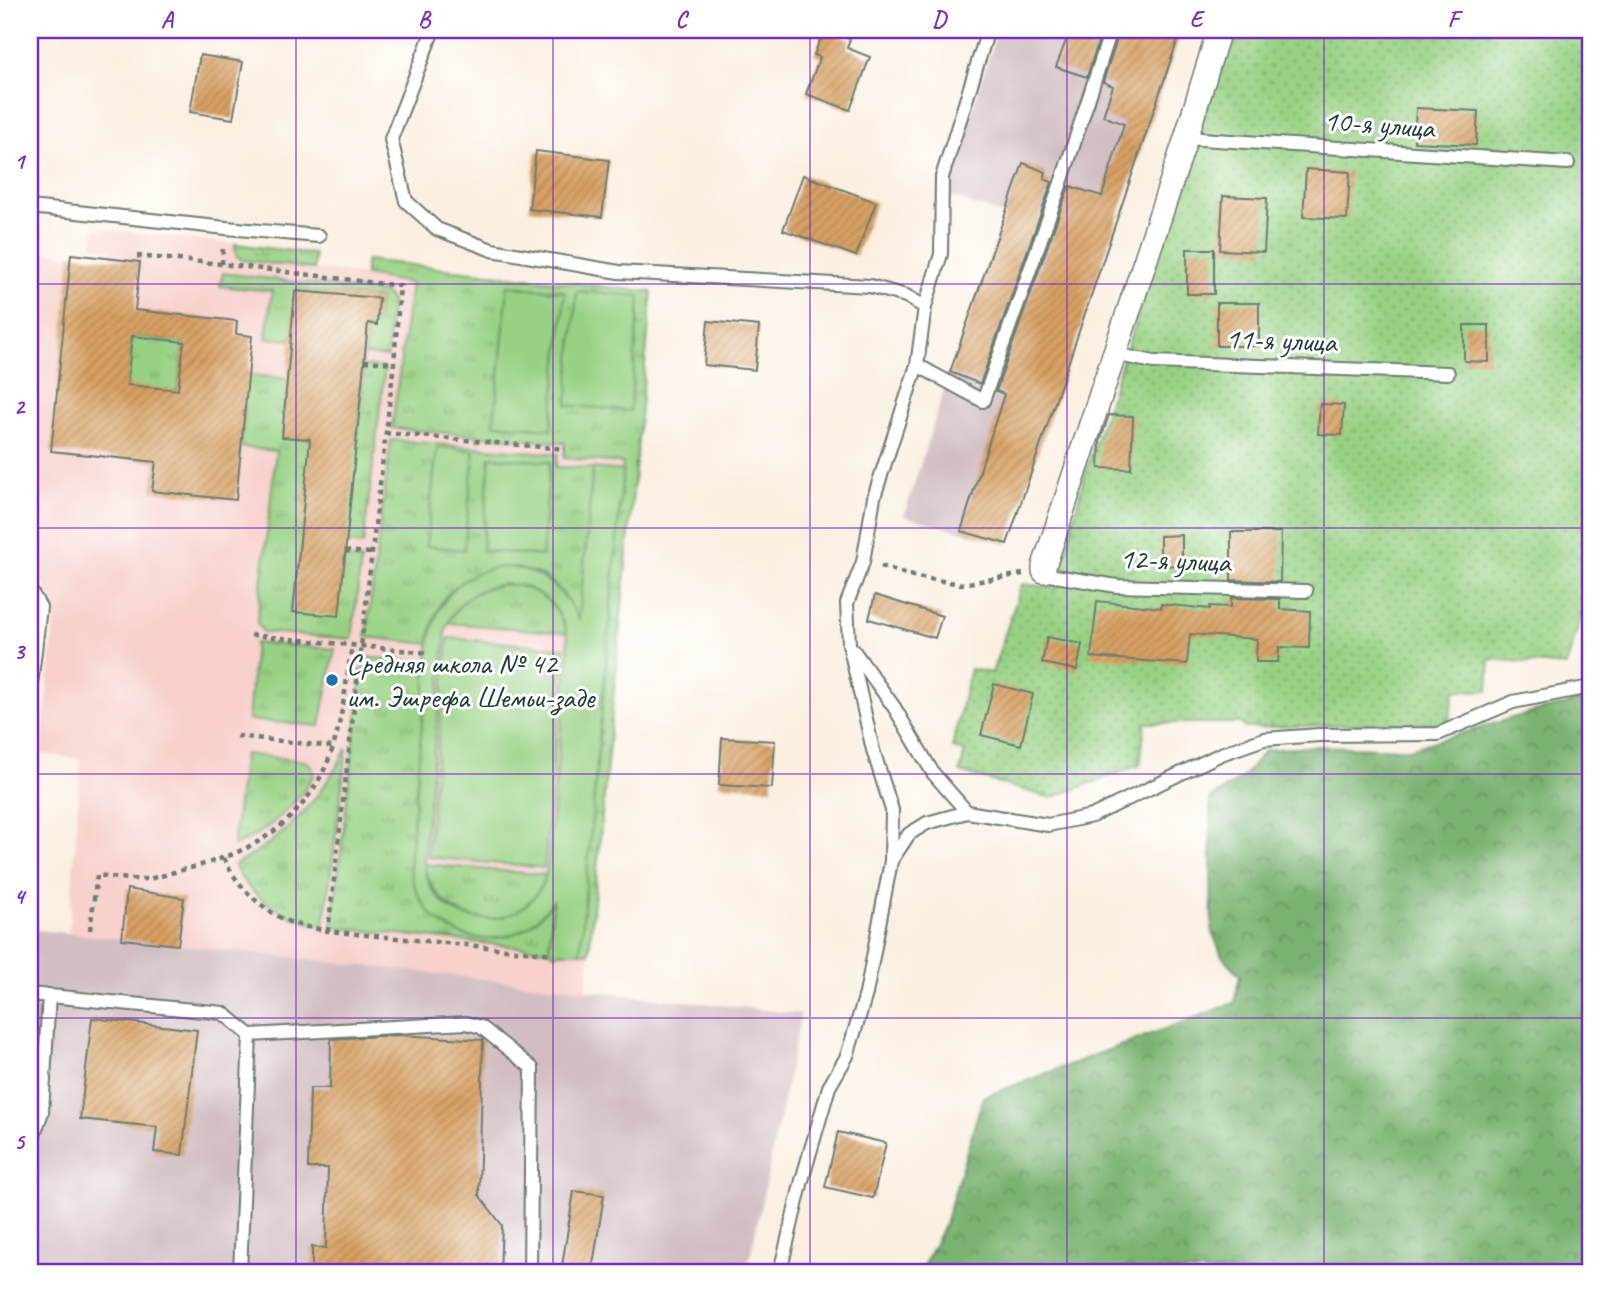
<svg xmlns="http://www.w3.org/2000/svg" width="1620" height="1302" font-family="Caveat,sans-serif">
	<style>
		.built { fill: #f7d0ca }
		.industrial { fill: #d2bec2 }
		.grass { fill: url(#grass-tufts); stroke: #5c875c; stroke-width: 2; fill-rule: evenodd }
		.forest { fill: url(#forest-crowns); stroke: #4c7852; stroke-width: 2 }
		.park { fill: #98d183; stroke: #5c875c; stroke-width: 2; fill-rule: evenodd }
		.garden { fill: url(#garden-dots); stroke: #5c875c; stroke-width: 2 }
		.building { fill: url(#building-hatch); fill-rule: evenodd }
		.lines { fill: none; stroke-linecap: round; stroke-linejoin: round }
		.lane-casing { stroke: #6c7b70; stroke-width: 16 }
		.street-casing { stroke: #6c7b70; stroke-width: 26 }
		.path { stroke: #6c7b70; stroke-width: 4.5; stroke-dasharray: 5 5; stroke-linecap: butt }
		.lane { stroke: #fff; stroke-width: 12 }
		.street { stroke: #fff; stroke-width: 23 }
		.grid { fill: none; stroke: #7b2cbf; stroke-width: 2; stroke-opacity: 0.55 }
		.poi-dot { fill: #1f6fb2; stroke: #fff; stroke-width: 2.5 }
		.labels { text-anchor: middle; stroke-width: 6; stroke-linejoin: round; paint-order: stroke }
		.street-label { font-size: 30px; fill: #1f3d34; stroke: #fff }
		.poi-label { font-size: 30px; fill: #1f3d34; stroke: #fff; text-anchor: start }
		.neatline { fill: none; stroke: #7b2cbf; stroke-width: 2.5 }
		.grid-label { font-size: 23px; text-anchor: middle; font-weight: bold; fill: #7b2cbf }
	</style>
	<defs>
		<pattern id="grass-tufts" width="24" height="20" patternUnits="userSpaceOnUse" patternTransform="scale(1.75)"><rect width="24" height="20" fill="#98d183"/><path d="M3 7l-1-3M5 7V3M7 7l1-3M15 17l-1-3M17 17v-4M19 17l1-3" fill="none" stroke="#7bab6c"/></pattern>
		<pattern id="forest-crowns" width="20" height="18" patternUnits="userSpaceOnUse" patternTransform="scale(1.75)"><rect width="20" height="18" fill="#7ab371"/><path d="M2 6a3 3 0 1 1 6 0M12 15a3 3 0 1 1 6 0" fill="none" stroke="#63935e"/></pattern>
		<pattern id="garden-dots" width="8" height="8" patternUnits="userSpaceOnUse" patternTransform="scale(1.75)"><rect width="8" height="8" fill="#98d183"/><path d="M2 2h.1M6 6h.1" fill="none" stroke="#7bab6c" stroke-width="1.8" stroke-linecap="round"/></pattern>
		<pattern id="building-hatch" width="6" height="6" patternUnits="userSpaceOnUse" patternTransform="scale(1.75)"><rect width="6" height="6" fill="#d8a062"/><path d="M-1 1l2-2M0 6l6-6M5 7l2-2" fill="none" stroke="#af8452"/></pattern>
	</defs>
	<rect width="100%" height="100%" fill="#fff"/>
	<filter id="ink" filterUnits="userSpaceOnUse"><feTurbulence type="fractalNoise" baseFrequency=".0143" numOctaves="2"/><feDisplacementMap in="SourceGraphic" scale="14" xChannelSelector="R" yChannelSelector="G"/><feConvolveMatrix kernelMatrix="1 2 1 2 8 2 1 2 1" color-interpolation-filters="sRGB"/></filter>
	<filter id="wash" filterUnits="userSpaceOnUse"><feTurbulence type="fractalNoise" baseFrequency=".00686" numOctaves="4" result="noise"/><feDisplacementMap in="SourceGraphic" scale="28" xChannelSelector="R" yChannelSelector="G"/><feGaussianBlur stdDeviation="1.57" result="paint"/><feColorMatrix in="noise" values="0 0 0 0 0 0 0 0 0 0 0 0 0 0 0 0 0 1.4 0 .05"/><feComposite in="paint" operator="in"/></filter>
	<g filter="url(#wash)">
		<rect width="100%" height="100%" fill="#faefe0"/>
		<!-- built -->
		<path class="built" d="M95,228L314,254V269L364,275L366,260L652,292L586,991L69,934L81,759L41,754L56,606L30,563V251L111,259V250L93,247Z"/>
		<!-- industrial -->
		<path class="industrial" d="M998,30H1182L1007,544L904,516L950,372L1005,216L945,194Z
			M30,929L801,1014L747,1272H30Z"/>
		<!-- grass -->
		<path class="grass" d="M235,244L314,254V269L243,260L236,256Z
			M366,260L652,292L589,953L580,952L623,463L564,458L565,443L392,428L411,283L365,275ZM509,286L565,292L550,429L494,423Z
			M223,273L384,293L391,300L387,357L365,355L368,323L377,324L379,298L296,291L291,340L266,338L272,291L220,286Z
			M132,336L184,342L178,390L126,395Z
			M364,366L385,368L363,545L346,543L349,443H357Z
			M232,373L288,379L282,436L310,439L344,558L361,560L352,639L263,632L257,623L276,451L241,447L245,408L229,406Z
			M391,440L558,454L556,467L593,468L579,621C572,602 549,571 526,571C514,572 501,577 489,579C480,581 465,581 457,586C438,597 432,624 429,644L366,637ZM490,457L550,462L482,550Z
			M511,584C539,589 560,605 567,633L448,623C462,597 482,585 511,584Z
			M255,643L335,649L320,726L248,720Z
			M364,657L428,663L410,863C419,943 509,967 553,899L549,950L332,927Z
			M347,748L324,926C288,920 250,899 234,865C286,839 321,799 347,748Z
			M244,754L305,761L312,766L314,775C297,805 265,834 233,846Z
			M424,864L546,875C524,942 438,930 424,864Z"/>
		<!-- forest -->
		<path class="forest" d="M1590,698V1272H920L945,1224L983,1097L1234,1003L1240,975L1222,956L1212,931L1210,799L1243,777L1265,750L1316,746L1409,749L1519,716Z"/>
		<!-- park -->
		<path class="park" d="M508,286L565,292L551,429L494,424Z
			M577,291L640,296L630,411L567,405Z
			M437,447L474,451L464,550L426,546Z
			M490,457L550,462L542,556L482,550Z
			M593,468L623,471L580,952H562L554,954L549,950L553,901C544,912 535,923 522,930C468,958 407,914 410,856L429,644C442,554 539,540 579,619ZM506,584C543,585 570,615 568,652L548,863C537,944 420,934 424,852L446,629C455,602 478,586 506,584Z
			M448,638L564,648L544,868L427,857Z"/>
		<!-- garden -->
		<path class="garden" d="M1233,30H1590V588L1566,666L1490,659L1488,691L1455,690L1448,723H1391L1245,728L1241,723H1145L1140,765L1051,798L960,772L965,751L952,748L970,669L992,673L1022,584L1057,588L1085,473Z"/>
		<g id="blocks">
			<!-- building -->
			<path class="building" d="M824,30L850,39L847,48L870,57L850,110L806,94L820,57L814,55Z
				M1070,30H1102L1087,77L1056,67Z
				M1120,30H1181L1007,544L961,531L1004,394L996,391L1069,186L1102,196L1124,124L1103,116L1113,86L1103,82Z
				M200,55L243,62L233,119L190,112Z
				M1416,108L1478,111L1476,145L1414,142Z
				M536,151L609,160L602,217L529,209Z
				M1023,163L1046,172L1044,179L1052,182L980,384L950,372Z
				M1306,169L1350,172L1347,219L1303,217Z
				M803,175L876,202L856,256L783,230Z
				M1223,196L1267,198L1264,252L1220,250Z
				M1187,249H1214V294H1187Z
				M71,254L140,262L135,310L237,321L236,334L252,336L236,500L152,491L156,462L51,451ZM132,336L184,342L178,390L127,385Z
				M295,291L379,298L377,325L368,323L339,616L293,612L310,439L282,437Z
				M1217,303H1259V346H1217Z
				M708,321L759,326L755,370L704,365Z
				M1464,325H1489V362L1464,361Z
				M1320,404L1344,405L1342,435L1318,434Z
				M1109,415L1133,416L1131,469L1099,468L1100,442Z
				M1231,532H1281L1280,582L1231,580Z
				M1182,535V565L1160,566V536Z
				M875,595L942,616L935,638L869,619Z
				M1231,598L1280,599V609L1310,611L1309,648L1279,647L1278,662H1256L1257,639L1190,634L1187,664L1091,657L1097,601L1161,608V604L1210,609V606L1231,607Z
				M1047,637L1082,644L1077,670L1042,663Z
				M994,684L1033,694L1021,745L981,735Z
				M722,738L775,741L772,788L719,785Z
				M127,889L184,898L178,945L122,939Z
				M92,1018L197,1030L182,1155L154,1152L157,1127L80,1119Z
				M399,1035L483,1040L479,1195L502,1225L500,1272H312V1247L326,1248L328,1168H308L310,1088H330L331,1039Z
				M838,1132L886,1143L873,1198L825,1187Z
				M574,1191L604,1195L592,1272H561Z"/>
		</g>
	</g>
	<g filter="url(#ink)">
		<use href="#blocks" fill-opacity="0" stroke="#6c7b70" stroke-width="2"/>
		<g class="lines">
			<defs>
				<path id="lane" d="M433,30L391,139L406,201L437,229L492,250L619,272L870,286L906,296L925,307
					M1186,138L1568,163
					M30,207L226,228L319,236
					M1114,354L1154,362L1448,373
					M917,365L983,401L1062,180L1111,30
					M1044,571L1049,575L1117,586L1306,591
					M30,590L40,607L30,694
					M853,650L894,707L933,773L967,812
					M891,861L909,834L927,823L967,812L1048,825L1092,816L1221,754L1264,739L1319,735L1438,734L1513,702L1590,687
					M30,994L223,1013L250,1035L466,1023L481,1027L532,1068L530,1272
					M30,1146L42,1112L49,995
					M240,1272L250,1035
					M780,1272L802,1180L829,1087L847,1056L866,994L891,861L892,810L873,750L849,644L847,603L863,562L874,497L917,365L925,307L941,254L942,177L988,30"/>
				<path id="street" d="M1044,571V566L1186,138L1219,30"/>
			</defs>
			<!-- lane casing -->
			<use href="#lane" class="lane-casing"/>
			<!-- street casing -->
			<use href="#street" class="street-casing"/>
			<!-- path -->
			<path class="path" d="M137,256L222,264L400,286L394,363L328,931L554,954
				M222,264L223,247
				M364,361L394,363
				M385,433L565,449
				M345,551L371,553
				M881,566L916,577L962,584L1023,574
				M251,635L429,653
				M237,736L333,747
				M224,858C236,885 259,907 285,920C298,926 314,928 328,931
				M90,930L97,875C112,877 129,880 145,879C159,878 172,872 186,869C247,854 295,829 324,770C342,733 345,686 352,646"/>
			<!-- lane -->
			<use href="#lane" class="lane"/>
			<!-- street -->
			<use href="#street" class="street"/>
		</g>
	</g>
	<!-- grid -->
	<path class="grid" d="M296,30V1272M553,30V1272M810,30V1272M1067,30V1272M1324,30V1272M30,284H1590M30,528H1590M30,774H1590M30,1018H1590"/>
	<!-- markers -->
	<circle class="poi-dot" cx="332" cy="680" r="7"/>
	<g class="labels">
		<!-- street labels -->
		<g class="street-label">
			<text transform="translate(1379 124) rotate(4)" y="10">10-я улица</text>
			<text transform="translate(1281 340) rotate(2)" y="10">11-я улица</text>
			<text transform="translate(1175 560) rotate(2)" y="10">12-я улица</text>
		</g>
		<!-- poi labels -->
		<g class="poi-label">
			<text x="346" y="673">Средняя школа № 42<tspan x="346" dy="34">им. Эшрефа Шемьи-заде</tspan></text>
		</g>
	</g>
	<!-- margin -->
	<rect width="1620" height="1302" fill="none" stroke="#fff" stroke-width="77"/>
	<rect x="38" y="38" width="1544" height="1226" class="neatline"/>
	<g class="grid-label">
		<text x="167" y="27">A</text>
		<text x="424" y="27">B</text>
		<text x="681" y="27">C</text>
		<text x="939" y="27">D</text>
		<text x="1196" y="27">E</text>
		<text x="1453" y="27">F</text>
		<text x="19" y="169">1</text>
		<text x="19" y="414">2</text>
		<text x="19" y="659">3</text>
		<text x="19" y="904">4</text>
		<text x="19" y="1149">5</text>
	</g>
</svg>
